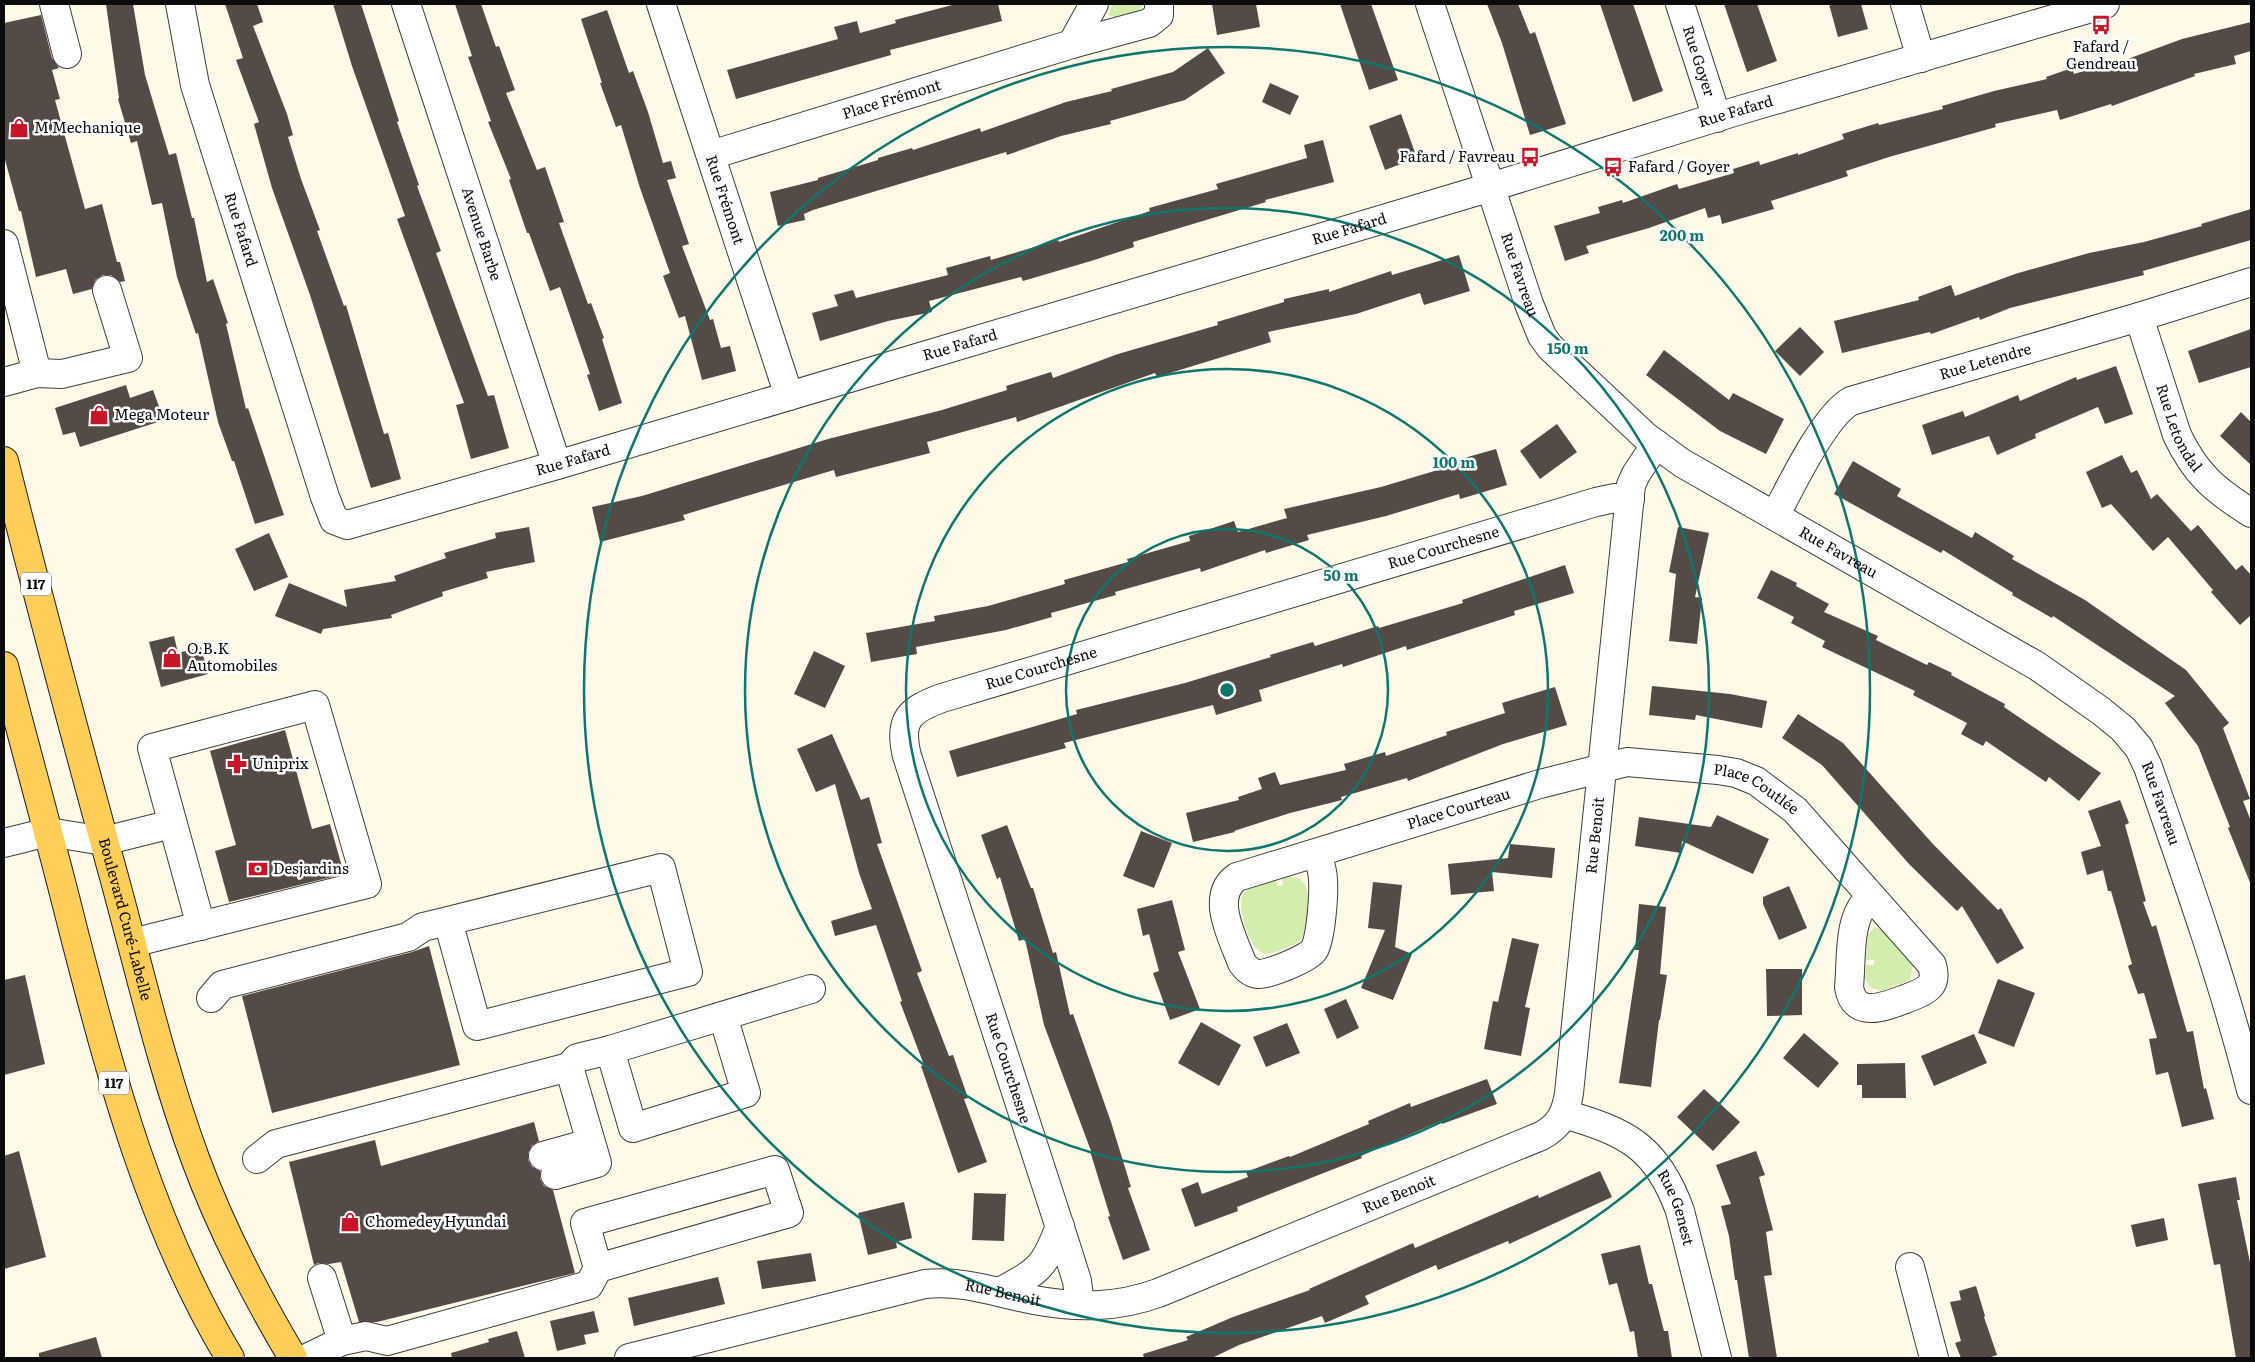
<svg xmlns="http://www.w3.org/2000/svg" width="2255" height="1362" font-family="Literata,serif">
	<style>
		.green { fill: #d2edae }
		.building { fill: #544b46 }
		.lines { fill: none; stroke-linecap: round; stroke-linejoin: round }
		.minor-casing { stroke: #3e3e3e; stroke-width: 30 }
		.major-casing { stroke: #1c1c1c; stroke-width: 30 }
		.minor { stroke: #fff; stroke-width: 28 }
		.major { stroke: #ffce58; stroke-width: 28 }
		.ring { fill: none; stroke: #0f766e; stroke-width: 2.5 }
		.labels { text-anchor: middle; stroke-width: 5; stroke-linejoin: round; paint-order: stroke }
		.shield { fill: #fff; stroke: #545454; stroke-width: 1 }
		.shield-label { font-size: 14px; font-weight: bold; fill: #0b0b0b }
		.poi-label { font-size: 15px; fill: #0b0b0b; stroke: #fff; text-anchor: start }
		.street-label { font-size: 15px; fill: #0b0b0b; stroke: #fff }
		.centre { fill: #0f766e; stroke: #fff; stroke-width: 2.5 }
		.ring-label { font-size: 15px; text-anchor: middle; font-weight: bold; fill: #0f766e; stroke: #fff; stroke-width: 5; stroke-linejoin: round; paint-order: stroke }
	</style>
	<rect width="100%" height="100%" fill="#fff9e8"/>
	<!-- green -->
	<path class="green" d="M1112,4H1144L1141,9L1114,17L1108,15Z
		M1288,876L1300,879L1305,884L1308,895C1307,907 1308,922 1304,934C1301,942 1294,945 1287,948C1278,951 1270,956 1261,952C1249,947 1235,904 1244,893C1252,884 1265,882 1276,879L1278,886L1283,885L1282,878Z
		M1875,927L1882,930L1913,966L1910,980L1882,991L1869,987L1865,978L1866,965H1874V960H1866L1868,935Z"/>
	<!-- building -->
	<path class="building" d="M106,4H133L145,75L169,155L176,153L192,218H194L207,282L213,279L228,323L226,324L246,409L248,408L284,515L255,524L234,461H232L218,422L198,333L196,334L177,277L162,203L152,205L137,141L131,143L118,99L119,98Z
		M225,4H257L263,22L253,26L287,114L293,135L288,137L301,179L320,230L317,231L344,306L346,305L384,434L388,433L401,479L371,488L310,295L272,188L254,124L259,122L236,60L243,58Z
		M333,4H361L399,121L397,122L419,185L417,186L441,251L436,253L488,396L494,395L509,448L471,459L456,405L464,403L397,219L405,216L352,66Z
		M455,4H481L496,47L499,46L515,90L506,93L537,170L545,167L564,222L559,223L588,304L591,303L604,338L602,339L622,403L599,411L587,375L590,374L560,287L550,291L529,233H527L509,180L511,179L488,122L491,121L468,57L472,56Z
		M956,4H998L1002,21L890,50L891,55L736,99L727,70L838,39L834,27L857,21L860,33L896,23L895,20Z
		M1212,4H1256L1260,27L1217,35Z
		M1340,4H1371L1398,80L1369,90Z
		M1487,4H1518L1530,34L1535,32L1566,124L1530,135L1502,43Z
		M1600,4H1633L1663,91L1633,102Z
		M1724,4H1757L1777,61L1747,72Z
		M1829,4H1861L1868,29L1838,37Z
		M607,10L629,73L633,71L648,112L663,163L671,161L676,178L667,180L689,244L682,246L710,320L713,319L721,348L730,346L736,371L702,380L685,316L679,318L663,276L670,273L640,188L621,125L616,127L600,83H602L581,19Z
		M41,15L52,58L59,68L52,70L60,99L55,100L85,209L102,204L117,262H120L125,281L120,282L111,275H103L95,280L92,289L73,294L66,269L36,277L21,211H19L4,156V23Z
		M2251,22V51L2234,56L2236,64L2194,74L2195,76L2112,106L2111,104L2060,120L2057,110L1995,124L1996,127L1889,157L1846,171L1848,176L1771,201L1774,209L1722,224L1720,215L1708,218L1705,208L1649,228L1586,246L1589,253L1565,261L1554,226L1600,213L1598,207L1622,200L1623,203L1677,184L1679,189L1734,173L1733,169L1759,161L1760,165L1798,153V155L1844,139L1842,134L1878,123L1879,125L1943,109L1942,106L1994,91L2047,79L2046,77L2072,68L2074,74L2114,62V64L2182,39Z
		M1208,48L1225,73L1185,100L1110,121L1111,124L1061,136L1007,155L1006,152L813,210L804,214L805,220L778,226L770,192L818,180V178L878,160V158L912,148L913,150L980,128L981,132L1066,102L1112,91L1111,89L1173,72Z
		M1270,83L1299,96L1290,115L1262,102Z
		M1401,114L1417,158L1385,170L1369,126Z
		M1323,140L1334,182L1265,200L1266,202L1133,242L1134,247L1091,261L1023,281L1021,277L929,301L932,312L888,321L820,341L812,313L838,306L834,295L853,290L856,298L948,275L946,268L990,256L991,260L1058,240L1059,242L1150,211L1149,208L1218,189L1216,184L1307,158L1304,145Z
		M2251,209V240L2143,271L2144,275L2010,308L1980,320L1979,317L1931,334L1930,332L1842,353L1834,321L1919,300L1918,297L1951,285L1955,296L2015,274L2089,253L2144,242L2202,226L2201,224Z
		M1459,255L1470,291L1424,305L1420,293L1356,314L1268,332L1271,342L1157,377L1155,373L1017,422L1016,417L927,442L930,453L836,477L834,470L683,515L685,520L600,542L592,507L642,496L828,439L942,410L1007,390L1006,386L1051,372L1053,378L1118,354L1218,325L1217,322L1284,302V299L1329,289V292L1391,271L1392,275Z
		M1800,327L1824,352L1800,376L1775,351Z
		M2251,329V367L2199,383L2188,351Z
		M1664,350L1729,400L1733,393L1784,419L1766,454L1720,431L1646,375Z
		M2116,366L2133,414L2105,424L2098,407L2035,434L2036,438L1997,455L1989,436L1932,455L1922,425L1963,411L1965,417L2018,395L2020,401L2076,377L2077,380Z
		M126,385L130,398L153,390L164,420L80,447L75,432L63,435L55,408Z
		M2241,412L2251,422V465L2220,436Z
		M1557,424L1577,452L1540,479L1520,451Z
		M1496,449L1507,485L1460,499L1459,494L1386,516L1307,535L1309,540L1266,553L1265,550L1201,572L1200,568L1115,592L1116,595L1051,613L1052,617L1006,630L916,647L917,654L871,662L866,633L935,621L934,616L988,606L1065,584L1064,580L1128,562L1127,559L1190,541L1189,536L1234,521L1238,532L1287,518L1284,509L1381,487L1451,466L1450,462Z
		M2122,455L2131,473L2137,470L2151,499L2157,494L2191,531L2198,525L2236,570L2242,565L2251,575V615L2240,625L2211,592L2213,590L2168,537L2153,551L2111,504L2102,508L2086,472Z
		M1853,461L1901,489L1897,496L1972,538L1975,532L2014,556L2012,559L2085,600L2186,670L2229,723L2223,728L2250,799L2243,801L2251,821V885L2228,828L2230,827L2198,746L2165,703L2175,696L2053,616L2052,618L2012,595L2013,593L1943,550L1941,553L1834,494Z
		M529,527L535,562L486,572L488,578L442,592L443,596L391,615L392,618L323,629L321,634L275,616L289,583L347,607L344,590L396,581L394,576L446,558L444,553L496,538L495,533Z
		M1678,527L1709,533L1695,597L1702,598L1697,644L1669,641L1676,574L1669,572Z
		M269,533L288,577L254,591L235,549Z
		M1565,565L1574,593L1514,611L1515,615L1407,650L1406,646L1343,667L1342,664L1259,690L1262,701L1216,715L1213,705L1064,743L1066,748L957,777L949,751L1077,714L1076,710L1185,683L1271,657L1270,655L1313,642L1315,646L1378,626L1379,628L1463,603L1462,600Z
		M1771,570L1797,583L1796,586L1829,604L1824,612L1878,636L1876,640L1927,665L1929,662L1952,673L1951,675L2005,704L2004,707L2101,773L2079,801L2049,777L2046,782L1986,741L1983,746L1961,734L1967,723L1913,695L1915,691L1822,647L1825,641L1791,623L1794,617L1757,598Z
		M174,636L178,653L201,647L208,674L161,687L149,642Z
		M814,651L845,666L825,708L794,694Z
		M1652,686L1730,694L1767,701L1762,728L1696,715L1695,720L1649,715Z
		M1555,687L1567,725L1503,744L1408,781L1407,778L1341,797L1342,800L1290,813L1234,831L1235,832L1193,842L1186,813L1239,800L1238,797L1262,789L1258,778L1275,772L1280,785L1346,770L1344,764L1385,752L1386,756L1447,735L1446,732L1505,713L1502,703Z
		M1798,714L1843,743L1932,843L1998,910L2001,908L2024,948L1997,964L1962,906L1957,911L1909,864L1822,765L1782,738Z
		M285,730L312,829L330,824L344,874L229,902L215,851L236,845L210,751Z
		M832,734L861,800L869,797L882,843L877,844L922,971L917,973L949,1056L953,1055L968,1098L964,1099L987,1162L958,1173L921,1066L924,1065L900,1002L902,1001L876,925L835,936L831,921L872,909L859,873L835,784L816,792L797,749Z
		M2120,800L2129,823L2125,825L2146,901L2143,902L2152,927L2156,925L2187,1032L2193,1031L2204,1089L2206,1088L2214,1119L2182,1127L2168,1072L2156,1075L2149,1039L2157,1038L2144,993L2138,994L2128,966L2132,964L2111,891H2108L2103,870L2087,875L2081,852L2101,846L2088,811Z
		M1717,815L1769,839L1753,874L1682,841L1681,853L1635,846L1639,817L1711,827Z
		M1007,825L1031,888H1033L1053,953L1056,952L1070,1015L1073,1014L1111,1122L1131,1187L1128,1188L1150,1250L1123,1260L1108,1217L1110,1216L1090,1151H1091L1044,1025L1025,939L1019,941L1000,877L997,879L981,835Z
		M1141,831L1172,843L1154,888L1123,876Z
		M1510,844L1555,848L1552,878L1492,872L1494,891L1451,895L1448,864L1508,858Z
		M1373,882L1402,885L1395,947L1412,954L1393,1000L1361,988L1385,930L1368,928Z
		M1789,886L1807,928L1779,940L1763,904V897Z
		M1172,900L1185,950L1178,952L1200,1009L1170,1020L1153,973L1159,971L1149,934L1143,936L1137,909Z
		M1639,904L1666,907L1660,974L1667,975L1660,1020H1659L1651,1087L1619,1083L1639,950H1635Z
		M1512,938L1539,944L1525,1007L1530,1008L1521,1056L1484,1049L1493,1001L1498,1002Z
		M429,946L460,1065L272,1113L242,996L412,952Z
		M1766,969H1802V1015L1767,1016Z
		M25,975L45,1064L4,1075V980Z
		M1998,979L2035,993L2014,1047L1978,1033Z
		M1346,999L1359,1028L1337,1039L1324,1009Z
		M1201,1022L1241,1045L1219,1086L1178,1063Z
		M1287,1023L1300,1053L1266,1067L1253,1037Z
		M1804,1033L1839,1063L1818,1088L1783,1058Z
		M1974,1034L1987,1063L1934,1086L1921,1056Z
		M1905,1063L1906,1098H1862V1085H1857V1064Z
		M1487,1079L1497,1104L1442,1124L1441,1121L1361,1156L1362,1158L1237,1207L1238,1211L1195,1227L1181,1189L1198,1182L1202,1194L1248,1177L1246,1172L1289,1156L1290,1157L1369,1124L1368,1121L1410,1103L1411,1107Z
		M1704,1089L1740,1122L1713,1151L1677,1117Z
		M534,1122L539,1141L532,1145L528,1153V1160L532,1167L540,1171V1179L544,1186L553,1190L575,1273L377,1322H359L341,1262L329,1264L318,1263L314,1265L289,1162L375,1140L381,1166Z
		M19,1151L46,1257L4,1269V1156Z
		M1756,1151L1765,1175L1759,1177L1773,1230L1766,1232L1772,1275L1764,1276L1777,1358H1749L1737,1280H1735L1729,1236L1721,1206L1731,1204L1716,1165Z
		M1600,1171L1612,1197L1509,1244L1508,1241L1438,1270L1436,1265L1365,1296L1369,1304L1325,1323L1322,1316L1239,1345L1212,1358H1144L1143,1354L1188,1340L1186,1337L1233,1317L1310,1290L1309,1289L1413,1243L1415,1248L1538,1195L1539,1198Z
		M2236,1177L2240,1200H2237L2251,1267V1358H2236L2220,1264L2214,1265L2198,1184Z
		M974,1193L1006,1194L1004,1241L972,1240Z
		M904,1202L912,1238L896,1242L897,1248L868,1255L858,1213Z
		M2164,1218L2168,1240L2136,1247L2131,1225Z
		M1640,1245L1649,1284H1652L1664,1331H1668L1672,1358H1638L1634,1331L1630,1332L1617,1283L1609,1285L1601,1254Z
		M811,1253L816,1281L762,1289L757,1261Z
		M718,1277L725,1304L634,1326L628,1298Z
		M1976,1286L1985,1316L1984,1317L1997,1355L1988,1358H1961L1955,1343L1961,1341L1950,1302L1961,1300L1959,1291Z
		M594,1311L599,1332L584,1335L586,1344L557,1351L550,1321Z
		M517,1331L525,1358H452L451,1353L489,1342L488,1339Z
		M96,1337L102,1358H39V1353Z"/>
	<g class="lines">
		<defs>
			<g id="minor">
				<path d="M54,4L67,54"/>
				<path id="s1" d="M180,4L195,85L325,497L334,520L347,525L557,465L1491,187L1737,111L2105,4"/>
				<path id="s2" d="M406,4L557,465"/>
				<path id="s3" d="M661,4L789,396"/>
				<path id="s4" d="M1430,4L1529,304L1542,336L1550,347L1645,436L1682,463L2037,666L2101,711L2123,729L2139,748L2148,767C2185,873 2223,980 2251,1090"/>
				<path id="s5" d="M1680,4L1717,118"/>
				<path d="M1905,4L1921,58"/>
				<path d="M1072,44L1094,4"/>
				<path id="s6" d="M711,155L1072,44L1149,23L1159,15V4"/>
				<path d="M4,244L37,373"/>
				<path id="s7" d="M2139,317L2177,435C2196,475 2215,490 2251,513"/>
				<path d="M4,382L37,373L62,374L128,358L107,290"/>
				<path id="s8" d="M1775,516C1791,486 1824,416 1851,401L2139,317L2251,282"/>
				<path d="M4,843L48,832L104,841L172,824"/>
				<path id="s9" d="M1317,854C1320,863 1323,871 1323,880C1324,895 1321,938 1314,950C1309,958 1268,975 1258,974C1250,973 1246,968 1242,963C1233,938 1209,896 1237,877L1540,784L1627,762L1718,770L1736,773L1756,781L1795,810L1932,965C1934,972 1935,981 1929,987C1923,993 1913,996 1905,999C1884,1007 1854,1019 1849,987C1852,958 1847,918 1870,897"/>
				<path d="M132,943L367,884L315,705L152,748L201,926"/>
				<path d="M211,998L222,985L408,937L423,927L448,921L477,1026L688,972L661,868L448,921"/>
				<path d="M610,1050L633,1128L746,1093L723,1016"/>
				<path id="s10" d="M1564,1114C1627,1132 1657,1147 1680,1211L1717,1358"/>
				<path d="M543,1156L590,1143"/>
				<path d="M257,1159L276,1144L569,1067L577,1058L610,1050L811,989"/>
				<path d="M555,1175L597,1163L569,1067"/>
				<path d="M1910,1267L1934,1358"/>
				<path d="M1000,1292C1039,1270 1044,1269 1060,1226"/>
				<path id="s11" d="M1080,1305L1077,1281L1066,1246L907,756C898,720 909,710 942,698L1596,502L1615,498L1630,499"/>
				<path d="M342,1341L366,1336L387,1341L589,1285L598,1268L585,1223L775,1170L789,1213L598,1268"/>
				<path d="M307,1358L342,1341L322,1278"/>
				<path id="s12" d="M629,1358L925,1284C964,1280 997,1293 1034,1300C1077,1308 1117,1308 1158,1293L1541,1136C1560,1126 1566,1113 1569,1093L1631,485L1636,474L1656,444"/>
			</g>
			<g id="major">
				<path id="s13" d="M4,461C38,597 74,731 111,866C138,963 160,1063 195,1158C221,1229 255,1294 293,1358"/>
				<path d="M4,666C27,755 52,844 74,933C112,1080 151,1227 230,1358"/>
			</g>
		</defs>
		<!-- minor casing -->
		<use href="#minor" class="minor-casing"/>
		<!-- major casing -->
		<use href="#major" class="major-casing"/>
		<!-- minor -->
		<use href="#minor" class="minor"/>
		<!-- major -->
		<use href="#major" class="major"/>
	</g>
	<!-- distance rings -->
	<g class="ring">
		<circle cx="1227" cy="690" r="161"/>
		<circle cx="1227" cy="690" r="321"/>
		<circle cx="1227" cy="690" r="482"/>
		<circle cx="1227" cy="690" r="643"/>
	</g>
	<!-- icons -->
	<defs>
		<symbol id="bus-bare" viewBox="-9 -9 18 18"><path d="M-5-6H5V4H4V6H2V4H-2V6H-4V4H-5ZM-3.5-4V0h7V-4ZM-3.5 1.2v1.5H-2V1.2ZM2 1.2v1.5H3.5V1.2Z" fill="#c71628" stroke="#fff" stroke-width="2.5" paint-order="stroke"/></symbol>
		<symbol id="shop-bare" viewBox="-9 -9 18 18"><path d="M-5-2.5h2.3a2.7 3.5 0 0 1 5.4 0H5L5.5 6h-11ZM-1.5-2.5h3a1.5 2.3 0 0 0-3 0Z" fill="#c71628" stroke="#fff" stroke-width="2.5" paint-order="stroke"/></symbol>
		<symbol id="pharmacy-bare" viewBox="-9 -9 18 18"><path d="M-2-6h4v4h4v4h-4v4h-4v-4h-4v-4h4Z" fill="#c71628" stroke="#fff" stroke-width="2.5" paint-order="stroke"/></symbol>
		<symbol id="bank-bare" viewBox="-9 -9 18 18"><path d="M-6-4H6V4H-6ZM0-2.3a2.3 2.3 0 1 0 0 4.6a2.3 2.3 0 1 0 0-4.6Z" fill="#c71628" stroke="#fff" stroke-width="2.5" paint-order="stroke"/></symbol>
	</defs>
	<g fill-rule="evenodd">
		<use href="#bus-bare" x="2087" y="11" width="28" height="28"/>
		<use href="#shop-bare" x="5" y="114" width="28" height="28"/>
		<use href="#bus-bare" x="1516" y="143" width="28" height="28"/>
		<use href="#bus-bare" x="1599" y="153" width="28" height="28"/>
		<use href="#shop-bare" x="85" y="401" width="28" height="28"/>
		<use href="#shop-bare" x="158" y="644" width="28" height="28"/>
		<use href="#pharmacy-bare" x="223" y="750" width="28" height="28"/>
		<use href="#bank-bare" x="244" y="855" width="28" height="28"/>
		<use href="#shop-bare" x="336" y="1208" width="28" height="28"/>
	</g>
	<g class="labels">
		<!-- shield labels -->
		<g class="shield">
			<rect x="21" y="572.5" width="30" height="23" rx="4"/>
			<rect x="99" y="1071.5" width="30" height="23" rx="4"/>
		</g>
		<g class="shield-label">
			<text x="36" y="589">117</text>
			<text x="114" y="1088">117</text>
		</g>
		<!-- poi labels -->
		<g class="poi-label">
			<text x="2101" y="52" text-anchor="middle">Fafard /<tspan x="2101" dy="17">Gendreau</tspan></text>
			<text x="34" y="133">M Mechanique</text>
			<text x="1515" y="162" text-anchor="end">Fafard / Favreau</text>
			<text x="1628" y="172">Fafard / Goyer</text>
			<text x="114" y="420">Mega Moteur</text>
			<text x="187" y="654">O.B.K<tspan x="187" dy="17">Automobiles</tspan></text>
			<text x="252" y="769">Uniprix</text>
			<text x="273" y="874">Desjardins</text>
			<text x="365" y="1227">Chomedey Hyundai</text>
		</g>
		<!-- street labels -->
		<g class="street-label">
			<text dy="5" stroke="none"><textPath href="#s5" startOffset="60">Rue Goyer</textPath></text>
			<text dy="5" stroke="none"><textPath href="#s6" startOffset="189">Place Frémont</textPath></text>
			<text dy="5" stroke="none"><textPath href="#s1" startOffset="2002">Rue Fafard</textPath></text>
			<text dy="5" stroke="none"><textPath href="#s3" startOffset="206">Rue Frémont</textPath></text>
			<text dy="5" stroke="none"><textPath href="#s1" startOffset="234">Rue Fafard</textPath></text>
			<text dy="5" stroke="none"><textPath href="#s1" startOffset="1598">Rue Fafard</textPath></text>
			<text dy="5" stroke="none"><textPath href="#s2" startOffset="242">Avenue Barbe</textPath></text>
			<text dy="5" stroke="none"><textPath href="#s4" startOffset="285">Rue Favreau</textPath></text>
			<text dy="5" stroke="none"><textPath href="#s1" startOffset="1192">Rue Fafard</textPath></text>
			<text dy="5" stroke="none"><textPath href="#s8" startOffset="279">Rue Letendre</textPath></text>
			<text dy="5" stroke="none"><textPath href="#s7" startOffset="118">Rue Letondal</textPath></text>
			<text dy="5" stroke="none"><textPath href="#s1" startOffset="788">Rue Fafard</textPath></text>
			<text dy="5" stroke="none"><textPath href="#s11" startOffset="1178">Rue Courchesne</textPath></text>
			<text dy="5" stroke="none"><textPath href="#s4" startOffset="720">Rue Favreau</textPath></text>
			<text dy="5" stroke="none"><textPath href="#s11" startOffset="758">Rue Courchesne</textPath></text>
			<text dy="5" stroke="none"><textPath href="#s9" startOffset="814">Place Coutlée</textPath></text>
			<text dy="5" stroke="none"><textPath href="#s4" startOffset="1140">Rue Favreau</textPath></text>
			<text dy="5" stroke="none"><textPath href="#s9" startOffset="505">Place Courteau</textPath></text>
			<text dy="5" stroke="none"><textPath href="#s12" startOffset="1268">Rue Benoit</textPath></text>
			<text dy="5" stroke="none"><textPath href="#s13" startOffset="474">Boulevard Curé-Labelle</textPath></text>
			<text transform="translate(1008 1068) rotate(72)" y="5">Rue Courchesne</text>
			<text dy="5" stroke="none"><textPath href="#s12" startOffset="802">Rue Benoit</textPath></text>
			<text dy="5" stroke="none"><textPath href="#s10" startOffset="155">Rue Genest</textPath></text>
			<text dy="5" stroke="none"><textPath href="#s12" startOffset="384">Rue Benoit</textPath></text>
		</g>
	</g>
	<circle cx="1227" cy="690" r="8" class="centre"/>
	<g class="ring-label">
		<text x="1682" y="241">200 m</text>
		<text x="1568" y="354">150 m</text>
		<text x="1454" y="468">100 m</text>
		<text x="1341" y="581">50 m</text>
	</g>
	<!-- border -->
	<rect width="2255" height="1362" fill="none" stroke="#0b0b0b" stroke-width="10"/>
</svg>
